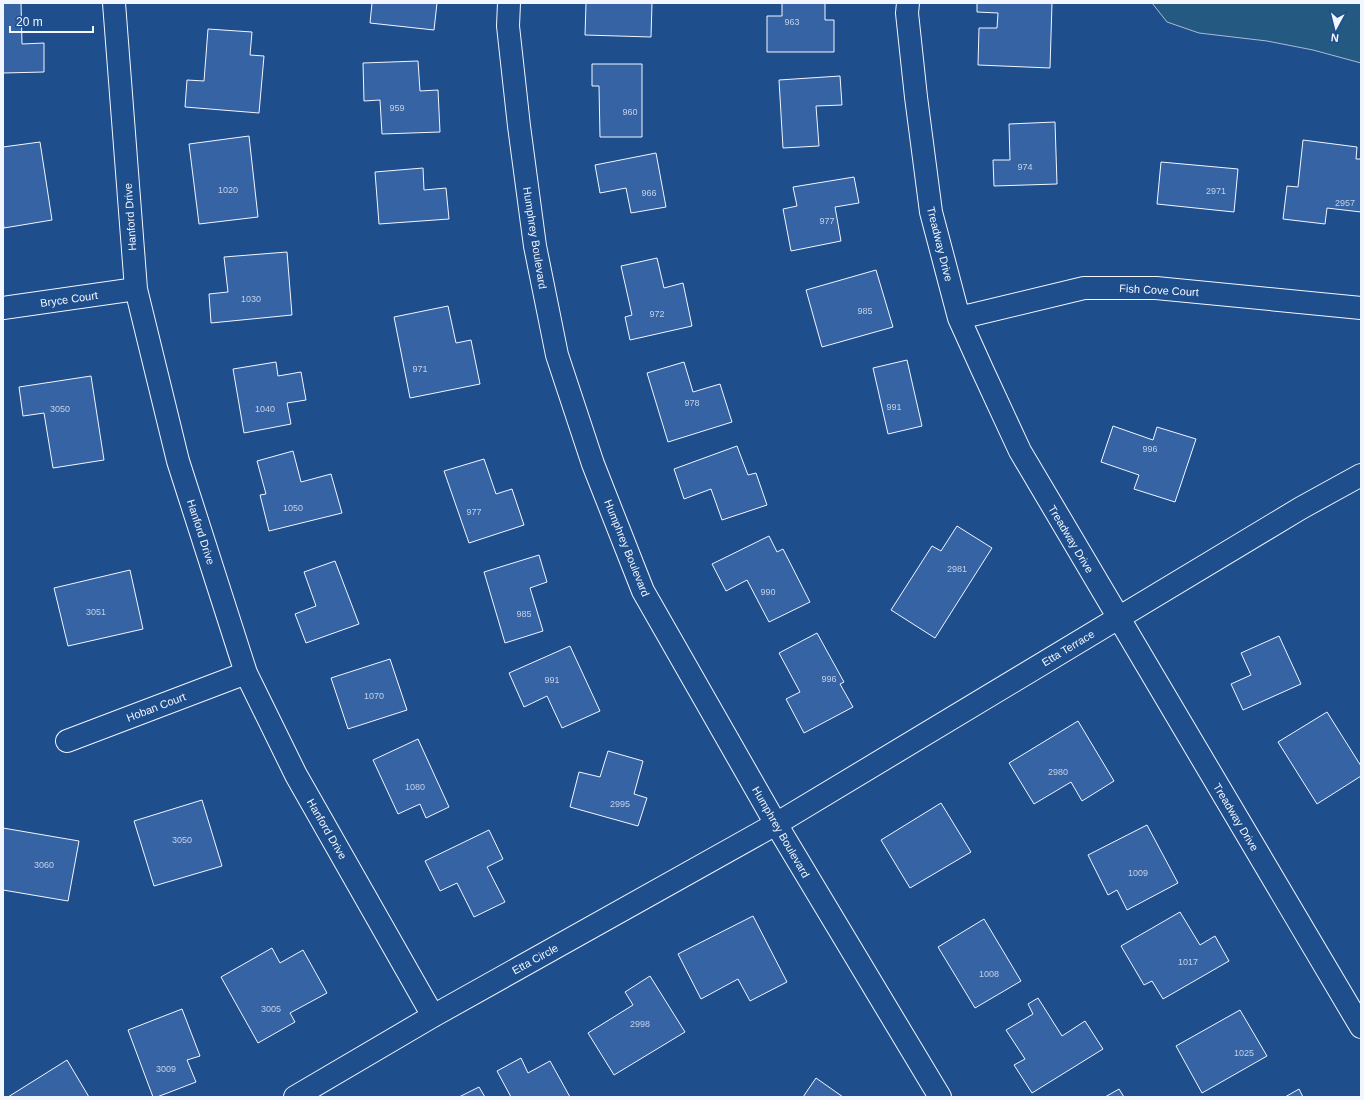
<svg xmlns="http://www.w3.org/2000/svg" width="1364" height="1100" font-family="Arial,sans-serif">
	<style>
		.green { fill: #245a82; stroke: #a8bbd7 }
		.building { fill: #3563a3; stroke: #f2f6ff }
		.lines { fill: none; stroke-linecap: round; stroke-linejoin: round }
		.minor-casing { stroke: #f2f6ff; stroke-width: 24 }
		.tertiary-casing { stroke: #f2f6ff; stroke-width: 24 }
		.minor { stroke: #1f4e8c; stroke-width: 22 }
		.tertiary { stroke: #1f4e8c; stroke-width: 22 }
		.labels { text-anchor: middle; stroke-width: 3; stroke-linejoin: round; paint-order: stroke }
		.number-label { font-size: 9px; fill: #c3d1e8 }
		.street-label { font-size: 11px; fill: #f2f6ff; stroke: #1f4e8c }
	</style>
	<rect width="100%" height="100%" fill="#1f4e8c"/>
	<!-- green -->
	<path class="green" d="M1152,3H1361V63L1313,50L1267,41L1199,33L1167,22Z"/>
	<!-- building -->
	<path class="building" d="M3,3H21L22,44L44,43V72L3,73Z
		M372,3H437L434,30L370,23Z
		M586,3H652L651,37L585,35Z
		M782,3H825V20H834V52H767V16H782Z
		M977,3H1052L1050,68L978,65L979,28H997L998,13L977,12Z
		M208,29L252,32L250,55L264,56L259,113L185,107L187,80L204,81Z
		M418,61L420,91L438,90L440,132L382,134L380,100L364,101L363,63Z
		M592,64H642V137H600L599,86H592Z
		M840,76L842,105L816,106L819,146L783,148L779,80Z
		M1055,122L1057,184L994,186L993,160H1010L1009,124Z
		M249,136L258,217L199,224L189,144Z
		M1303,140L1357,147L1356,159H1361V212L1327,208L1325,224L1283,219L1287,186L1298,187Z
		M40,142L52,220L4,228L3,221V147Z
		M656,153L666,207L631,213L626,188L600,193L595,165Z
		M1161,162L1238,169L1234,212L1157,204Z
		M423,168L424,190L446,188L449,219L379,224L375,172Z
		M854,177L859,203L835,207L841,241L791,251L783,209L797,206L793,187Z
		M287,252L292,315L211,323L209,294L228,292L224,257Z
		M657,258L664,288L683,283L692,326L630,340L625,317L632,315L621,266Z
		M876,270L893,327L822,347L806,290Z
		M448,306L456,343L471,340L480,384L410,398L394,317Z
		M907,360L922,426L888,434L873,368Z
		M276,362L278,376L301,372L306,400L287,403L291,424L244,433L233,369Z
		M684,362L693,392L720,384L732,422L668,442L647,373Z
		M91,376L104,460L53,468L44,413L23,416L19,387Z
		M1113,426L1153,440L1157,427L1196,439L1175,502L1134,489L1139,475L1101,462Z
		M737,446L748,475L756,473L767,505L722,520L711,489L684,499L674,469Z
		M293,451L301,482L331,474L342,513L269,531L260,495L266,494L257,461Z
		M484,459L496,494L512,489L524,525L469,543L444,471Z
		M957,526L992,548L935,638L891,610L932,546L941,551Z
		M769,536L777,552L783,549L810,602L769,622L747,580L726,591L712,564Z
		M539,555L547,582L530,588L543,631L505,643L484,572Z
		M335,561L359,624L306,643L295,614L316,606L304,572Z
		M130,570L143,629L68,646L54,588Z
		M817,633L844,682L840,684L853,707L804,733L786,699L800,692L779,653Z
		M1279,636L1301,684L1243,710L1231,684L1251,675L1241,653Z
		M570,646L600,711L562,728L547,696L524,707L509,673Z
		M390,659L407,710L348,729L331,678Z
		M1327,712L1361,766V776L1317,804L1278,742Z
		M1078,721L1114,781L1082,801L1071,782L1034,804L1009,763Z
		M418,739L449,807L426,818L420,804L398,814L373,760Z
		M608,751L643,761L634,794L647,798L638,826L570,807L579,772L600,777Z
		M202,800L222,866L154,886L134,821Z
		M941,803L971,852L910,888L881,840Z
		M1147,825L1178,883L1127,910L1117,890L1108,895L1088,855Z
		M3,828L79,841L68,901L3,890Z
		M489,830L503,859L487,867L505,902L474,917L457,883L440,891L425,861Z
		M1180,912L1200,945L1215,936L1229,961L1163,999L1152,981L1144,985L1121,946Z
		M753,916L787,982L750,1001L738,979L701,999L678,954Z
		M984,919L1021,981L975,1008L938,947Z
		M272,948L280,963L303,950L327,993L290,1013L295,1022L258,1043L221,977Z
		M650,976L685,1032L614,1075L588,1033L633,1005L625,992Z
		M1038,998L1062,1036L1085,1021L1103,1049L1032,1093L1014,1065L1025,1059L1006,1030L1033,1014L1028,1004Z
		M182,1009L200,1056L187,1060L196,1082L157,1097H153L128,1030Z
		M1240,1010L1267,1056L1202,1093L1176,1046Z
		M521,1058L528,1073L550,1061L570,1097H511L497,1071Z
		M67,1060L89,1097H8Z
		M816,1078L843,1097H803Z
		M479,1087L485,1097H459Z
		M1119,1089L1124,1097H1105Z
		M1299,1089L1303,1097H1285Z"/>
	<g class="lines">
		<defs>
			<path id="minor" d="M114,3L136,289L178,461L246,673L296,775L433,1016
				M908,3L907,13L916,97L931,212L959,318L982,369L1020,451L1361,1027
				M3,308L136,289
				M959,318L1084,288H1156L1361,308
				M67,741L246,673
				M295,1097L433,1016L776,824L1301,508L1361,475"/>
			<path id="tertiary" d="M509,3L508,26L519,126L535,246L557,355L593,464L643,591L776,824L940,1097"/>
		</defs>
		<!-- minor casing -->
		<use href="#minor" class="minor-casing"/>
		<!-- tertiary casing -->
		<use href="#tertiary" class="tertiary-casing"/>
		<!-- minor -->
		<use href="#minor" class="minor"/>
		<!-- tertiary -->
		<use href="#tertiary" class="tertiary"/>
	</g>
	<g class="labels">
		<!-- number labels -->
		<g class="number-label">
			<text x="792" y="25">963</text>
			<text x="397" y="111">959</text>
			<text x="630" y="115">960</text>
			<text x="1025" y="170">974</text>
			<text x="228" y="193">1020</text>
			<text x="1216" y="194">2971</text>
			<text x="649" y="196">966</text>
			<text x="1345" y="206">2957</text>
			<text x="827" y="224">977</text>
			<text x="251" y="302">1030</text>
			<text x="865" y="314">985</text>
			<text x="657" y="317">972</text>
			<text x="420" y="372">971</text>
			<text x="692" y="406">978</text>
			<text x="894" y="410">991</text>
			<text x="60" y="412">3050</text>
			<text x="265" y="412">1040</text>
			<text x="1150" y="452">996</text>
			<text x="293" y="511">1050</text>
			<text x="474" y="515">977</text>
			<text x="957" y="572">2981</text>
			<text x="768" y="595">990</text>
			<text x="96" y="615">3051</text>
			<text x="524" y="617">985</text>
			<text x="829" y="682">996</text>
			<text x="552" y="683">991</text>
			<text x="374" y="699">1070</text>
			<text x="1058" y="775">2980</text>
			<text x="415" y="790">1080</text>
			<text x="620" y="807">2995</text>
			<text x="182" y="843">3050</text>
			<text x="44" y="868">3060</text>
			<text x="1138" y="876">1009</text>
			<text x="1188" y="965">1017</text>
			<text x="989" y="977">1008</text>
			<text x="271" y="1012">3005</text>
			<text x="640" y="1027">2998</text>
			<text x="1244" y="1056">1025</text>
			<text x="166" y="1072">3009</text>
		</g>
		<!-- street labels -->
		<g class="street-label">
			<text transform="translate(130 217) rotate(-94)" y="4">Hanford Drive</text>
			<text transform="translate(535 238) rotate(81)" y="4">Humphrey Boulevard</text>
			<text transform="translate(940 244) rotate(76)" y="4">Treadway Drive</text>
			<text transform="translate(1159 290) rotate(3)" y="4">Fish Cove Court</text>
			<text transform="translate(69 299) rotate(-8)" y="4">Bryce Court</text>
			<text transform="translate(201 532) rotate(72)" y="4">Hanford Drive</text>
			<text transform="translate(1071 539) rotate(59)" y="4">Treadway Drive</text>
			<text transform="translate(627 548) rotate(68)" y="4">Humphrey Boulevard</text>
			<text transform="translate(1068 648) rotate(-31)" y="4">Etta Terrace</text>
			<text transform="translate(156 707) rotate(-21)" y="4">Hoban Court</text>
			<text transform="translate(1236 817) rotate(59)" y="4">Treadway Drive</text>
			<text transform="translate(327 829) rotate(60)" y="4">Hanford Drive</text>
			<text transform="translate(781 832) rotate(60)" y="4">Humphrey Boulevard</text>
			<text transform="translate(535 959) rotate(-29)" y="4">Etta Circle</text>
		</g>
	</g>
	<!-- border -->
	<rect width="1364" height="1100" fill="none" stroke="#f2f6ff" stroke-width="8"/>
	<!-- north arrow -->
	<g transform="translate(1336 28) rotate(187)" stroke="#1f4e8c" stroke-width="3" paint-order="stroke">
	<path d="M0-3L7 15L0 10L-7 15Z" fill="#f2f6ff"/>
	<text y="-6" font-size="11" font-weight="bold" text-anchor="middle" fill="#f2f6ff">N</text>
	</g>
	<!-- scale -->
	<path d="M10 26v6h83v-6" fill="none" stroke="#f2f6ff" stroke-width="2"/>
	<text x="16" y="26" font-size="12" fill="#f2f6ff" stroke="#1f4e8c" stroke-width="3" paint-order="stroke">20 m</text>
</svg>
